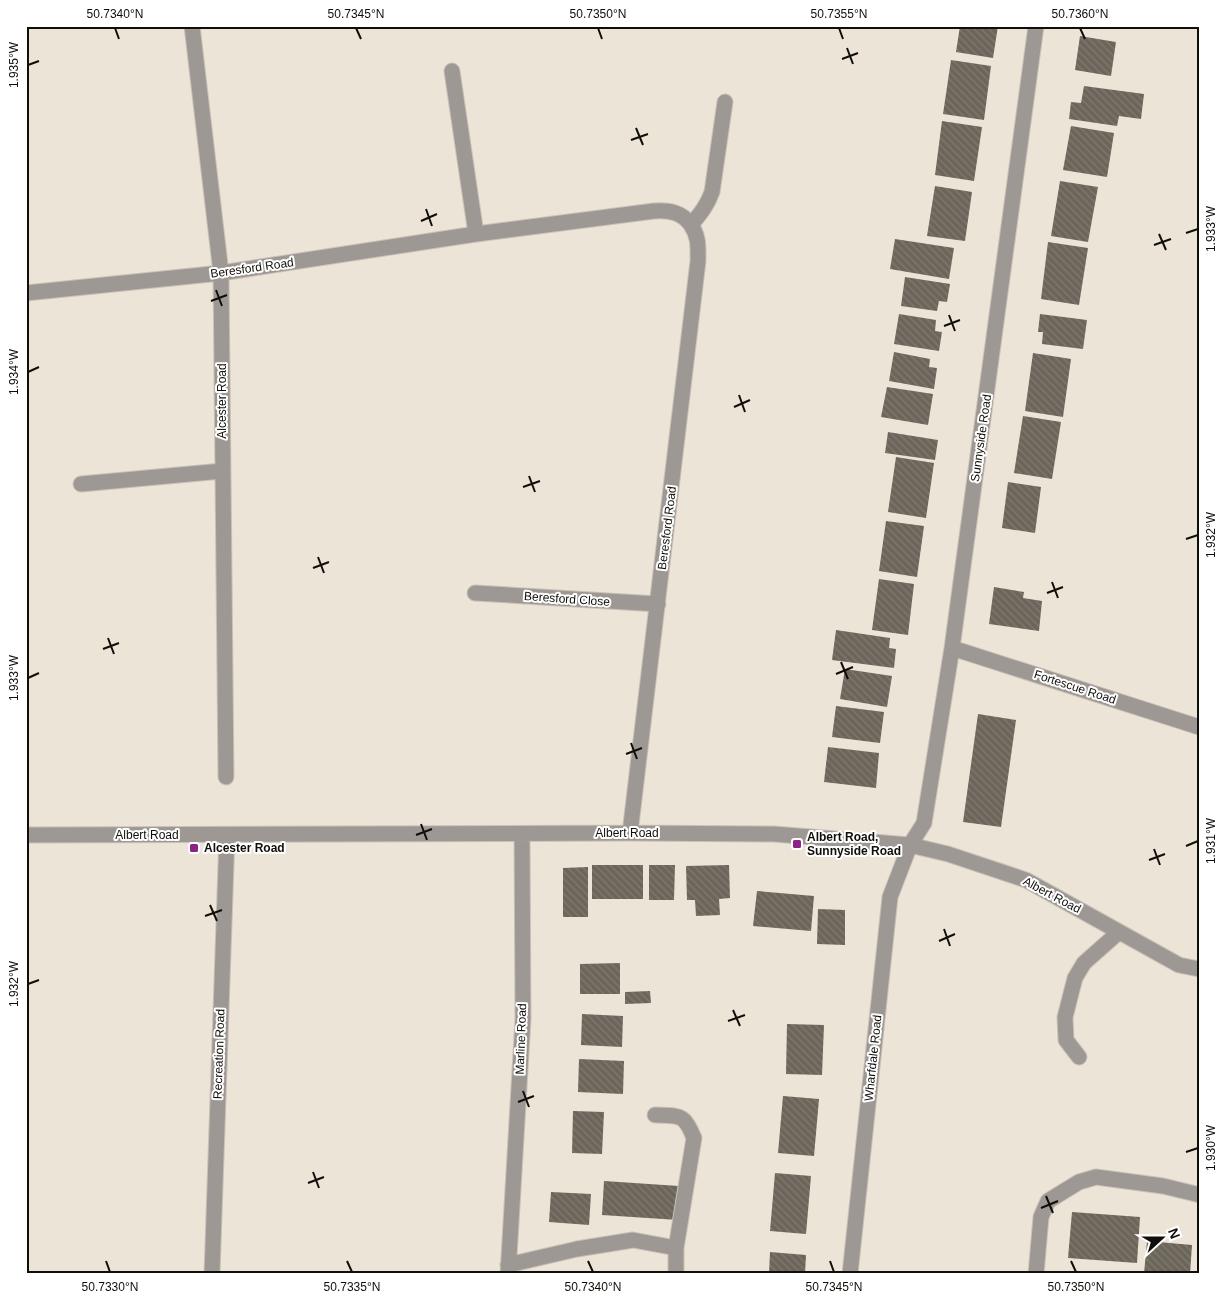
<svg xmlns="http://www.w3.org/2000/svg" width="1225" height="1300" font-family="Helvetica,sans-serif">
	<style>
		.building { fill: url(#building-back-hatch) }
		.lines { fill: none; stroke-linecap: round; stroke-linejoin: round }
		.minor-casing { stroke: #cac2b7; stroke-width: 17 }
		.minor { stroke: #9e9895; stroke-width: 15 }
		.ticks { fill: none; stroke: #100e09; stroke-width: 2 }
		.poi-dot { fill: #8e2387; stroke: #fff; stroke-width: 2 }
		.labels { text-anchor: middle; stroke-width: 4; stroke-linejoin: round; paint-order: stroke }
		.street-label { font-size: 12px; fill: #100e09; stroke: #fff }
		.poi-label { font-size: 12px; font-weight: bold; fill: #100e09; stroke: #fff; text-anchor: start }
		.neatline { fill: none; stroke: #100e09; stroke-width: 2 }
		.ticks-label { font-size: 12px; text-anchor: middle; fill: #100e09 }
	</style>
	<defs>
		<pattern id="building-back-hatch" width="6" height="6" patternUnits="userSpaceOnUse" patternTransform="scale(1.25)"><rect width="6" height="6" fill="#6c655a"/><path d="M-1 5l2 2M0 0l6 6M5-1l2 2" fill="none" stroke="#7f7a71"/></pattern>
	</defs>
	<rect width="100%" height="100%" fill="#ede4d8"/>
	<!-- building -->
	<path class="building" d="M960,26H998L993,58L956,52Z
		M1080,36L1116,42L1111,76L1075,70Z
		M951,60L991,66L984,120L943,114Z
		M1084,86L1144,94L1141,119L1119,116L1117,126L1069,119L1071,102L1081,103Z
		M942,121L982,127L974,181L935,175Z
		M1071,126L1114,133L1107,177L1063,170Z
		M1060,181L1098,187L1088,242L1051,236Z
		M935,186L972,192L965,241L927,236Z
		M895,239L954,248L949,279L890,269Z
		M1048,242L1088,248L1079,305L1041,299Z
		M905,277L950,284L947,302L939,301L937,311L901,306Z
		M899,314L936,320L935,331L942,332L939,351L894,344Z
		M1040,314L1087,320L1083,349L1042,344L1043,332H1038Z
		M894,352L930,359L929,367L937,368L934,389L889,381Z
		M1033,353L1071,359L1063,417L1025,411Z
		M887,387L933,394L928,425L881,417Z
		M1023,416L1061,422L1052,479L1014,473Z
		M888,432L938,440L935,460L885,453Z
		M896,457L934,463L926,518L888,512Z
		M1008,482L1041,487L1035,533L1002,528Z
		M886,521L924,526L917,577L879,571Z
		M879,579L914,584L908,635L872,630Z
		M994,587L1024,592L1023,598L1042,601L1039,631L989,624Z
		M836,630L890,638L889,648L896,649L894,668L832,660Z
		M845,669L892,676L887,707L840,699Z
		M836,706L884,712L880,743L832,737Z
		M978,714L1016,720L1001,827L963,822Z
		M828,747L879,753L876,788L824,782Z
		M592,865H643V899H592Z
		M649,865H675L674,900H649Z
		M729,865L730,898L719,899L720,915L696,916L695,900H687L686,866Z
		M588,867V917H563V868Z
		M757,891L814,896L811,931L753,926Z
		M818,909L845,910V945L817,944Z
		M620,963V994H580V964Z
		M650,991L651,1003L625,1004V992Z
		M582,1014L623,1016L622,1047L581,1045Z
		M787,1024L824,1025L822,1075L786,1074Z
		M579,1059L624,1061L623,1094L578,1092Z
		M783,1096L819,1099L814,1156L778,1153Z
		M573,1111L604,1112L602,1154L572,1153Z
		M775,1173L811,1176L806,1234L770,1231Z
		M604,1181L679,1186L678,1220L602,1215Z
		M551,1192L591,1194L589,1225L549,1222Z
		M1072,1212L1140,1217L1137,1263L1068,1258Z
		M1147,1241L1192,1245L1190,1274H1144Z
		M770,1252L806,1255L805,1274H769Z"/>
	<g class="lines">
		<defs>
			<path id="minor" d="M192,26L221,273L226,777
				M452,71L476,234
				M26,293L221,273L476,234L654,211C669,210 682,212 691,225
				M81,484L222,471
				M475,593L658,604
				M952,648L1199,727
				M630,833L698,261C698,246 699,237 691,225C700,214 707,206 712,192L725,102
				M26,835L630,833L774,834L910,845L948,854L1026,880L1179,965L1199,969
				M1079,1057L1066,1040L1065,1017L1075,978L1084,963L1119,932
				M655,1115C680,1116 684,1113 694,1138L676,1248V1274
				M508,1265L577,1249L633,1240L676,1248
				M212,1274L227,835
				M508,1274L523,1019L522,834
				M850,1274L890,897L910,845L924,823L952,648L1036,26
				M1036,1274L1041,1217L1048,1201L1079,1182L1096,1177L1163,1186L1196,1194L1199,1195"/>
		</defs>
		<!-- minor casing -->
		<use href="#minor" class="minor-casing"/>
		<!-- minor -->
		<use href="#minor" class="minor"/>
	</g>
	<!-- ticks -->
	<path class="ticks" d="M115,28L119,39M356,28L361,39M598,28L602,39M839,28L843,39M1080,28L1085,39M847,48L853,64M842,59L858,53M28,65L39,61M636,128L643,145M631,140L648,134M426,209L432,226M421,221L437,214M1186,233L1198,229M1159,234L1166,250M1154,245L1171,239M216,290L222,306M211,301L227,295M949,315L955,331M944,326L960,320M28,372L39,367M739,395L745,412M734,407L750,400M529,476L535,492M523,487L540,481M1186,539L1198,535M318,557L324,573M313,568L329,562M1052,582L1058,598M1047,593L1063,587M108,638L114,654M103,649L119,643M841,662L848,679M836,674L853,667M28,678L39,673M631,743L637,759M626,754L642,748M421,824L427,840M416,835L432,829M1186,846L1198,841M1154,849L1160,865M1149,860L1165,854M210,905L217,921M205,916L222,910M944,929L950,946M939,941L955,934M28,984L39,980M733,1010L740,1026M728,1021L745,1015M523,1091L529,1107M518,1102L534,1096M1186,1152L1198,1148M313,1172L319,1188M308,1183L324,1177M1046,1196L1053,1213M1041,1208L1058,1201M106,1261L110,1272M347,1261L352,1272M588,1261L593,1272M830,1261L834,1272M1071,1261L1076,1272"/>
	<!-- markers -->
	<g class="poi-dot">
		<rect x="792" y="839" width="10" height="10" rx="2.5"/>
		<rect x="189" y="843" width="10" height="10" rx="2.5"/>
	</g>
	<g class="labels">
		<!-- street labels -->
		<g class="street-label">
			<text transform="translate(252 268) rotate(-8)" y="4">Beresford Road</text>
			<text transform="translate(222 401) rotate(-90)" y="4">Alcester Road</text>
			<text transform="translate(981 438) rotate(-82)" y="4">Sunnyside Road</text>
			<text transform="translate(667 528) rotate(-83)" y="4">Beresford Road</text>
			<text transform="translate(567 599) rotate(4)" y="4">Beresford Close</text>
			<text transform="translate(1075 687) rotate(18)" y="4">Fortescue Road</text>
			<text x="627" y="837">Albert Road</text>
			<text x="147" y="839">Albert Road</text>
			<text transform="translate(1052 895) rotate(28)" y="4">Albert Road</text>
			<text transform="translate(521 1039) rotate(-88)" y="4">Marline Road</text>
			<text transform="translate(219 1054) rotate(-88)" y="4">Recreation Road</text>
			<text transform="translate(873 1058) rotate(-84)" y="4">Wharfdale Road</text>
		</g>
		<!-- poi labels -->
		<g class="poi-label">
			<text x="807" y="841">Albert Road,<tspan x="807" dy="14">Sunnyside Road</tspan></text>
			<text x="204" y="852">Alcester Road</text>
		</g>
	</g>
	<!-- border -->
	<rect width="1225" height="1300" fill="none" stroke="#ffffff" stroke-width="55"/>
	<!-- north arrow -->
	<g transform="translate(1162 1238) rotate(69)" stroke="#ffffff" stroke-width="4" paint-order="stroke">
	<path d="M0-4L9 19L0 12L-9 19Z" fill="#100e09"/>
	<text y="-8" font-size="14" font-weight="bold" text-anchor="middle" fill="#100e09">N</text>
	</g>
	<rect x="28" y="28" width="1170" height="1244" class="neatline"/>
	<g class="ticks-label">
		<text x="115" y="18">50.7340°N</text>
		<text x="356" y="18">50.7345°N</text>
		<text x="598" y="18">50.7350°N</text>
		<text x="839" y="18">50.7355°N</text>
		<text x="1080" y="18">50.7360°N</text>
		<text transform="translate(14 65) rotate(-90)" y="4">1.935°W</text>
		<text transform="translate(1211 229) rotate(-90)" y="4">1.933°W</text>
		<text transform="translate(14 372) rotate(-90)" y="4">1.934°W</text>
		<text transform="translate(1211 535) rotate(-90)" y="4">1.932°W</text>
		<text transform="translate(14 678) rotate(-90)" y="4">1.933°W</text>
		<text transform="translate(1211 841) rotate(-90)" y="4">1.931°W</text>
		<text transform="translate(14 984) rotate(-90)" y="4">1.932°W</text>
		<text transform="translate(1211 1148) rotate(-90)" y="4">1.930°W</text>
		<text x="110" y="1291">50.7330°N</text>
		<text x="352" y="1291">50.7335°N</text>
		<text x="593" y="1291">50.7340°N</text>
		<text x="834" y="1291">50.7345°N</text>
		<text x="1076" y="1291">50.7350°N</text>
	</g>
</svg>
